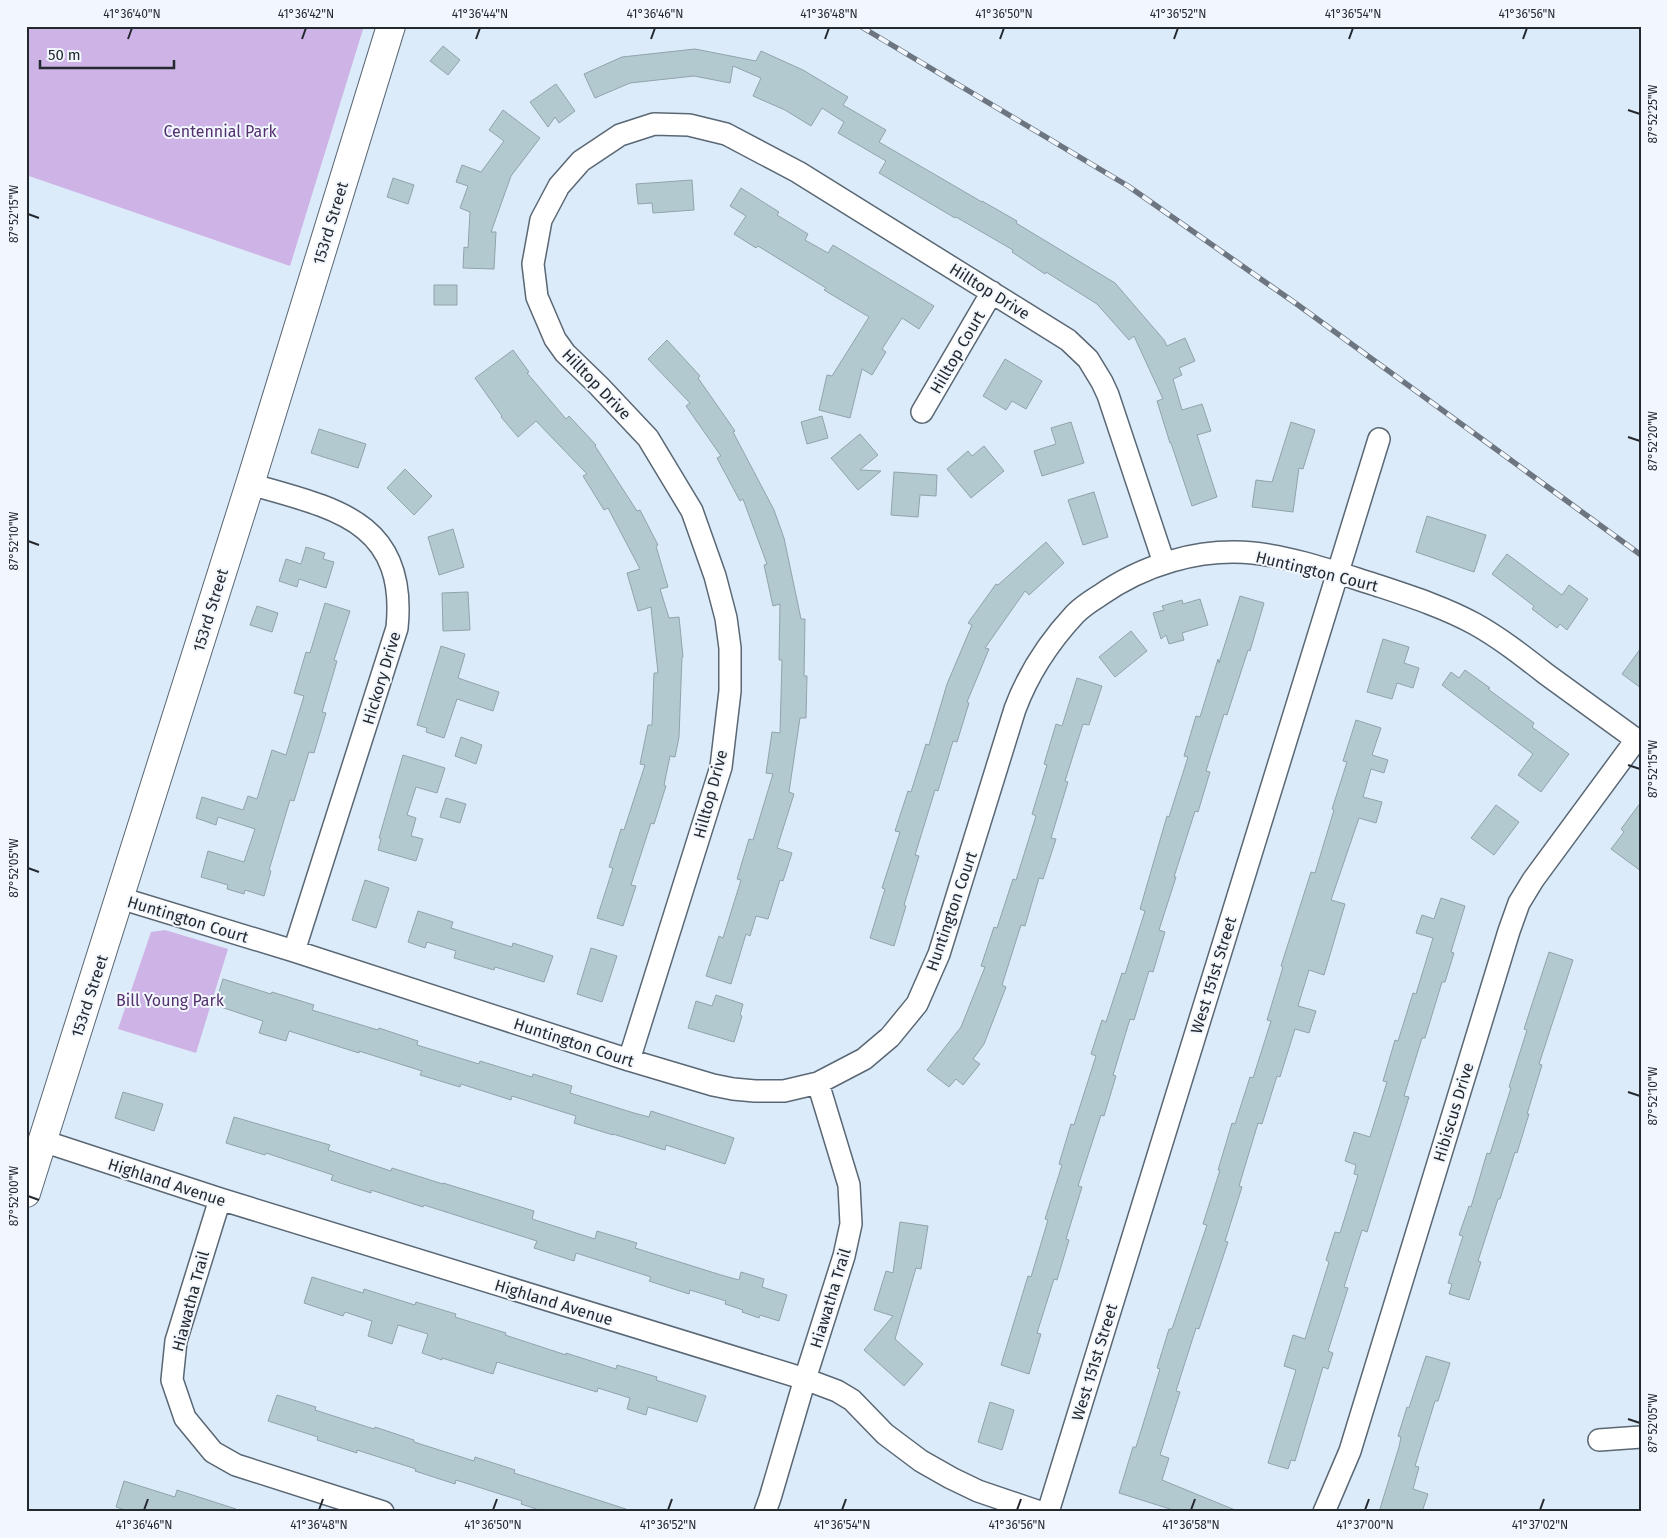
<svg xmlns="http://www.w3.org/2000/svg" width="1667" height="1538" font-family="'Fira Sans',sans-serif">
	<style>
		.green { fill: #ceb3e6 }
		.building { fill: #b3c9d0; stroke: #8fa4ab }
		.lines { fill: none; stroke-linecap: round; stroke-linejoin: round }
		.street-casing { stroke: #5a6774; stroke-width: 24 }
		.secondary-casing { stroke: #5a6774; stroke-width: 30 }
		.street { stroke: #fff; stroke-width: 21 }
		.secondary { stroke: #fff; stroke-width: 28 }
		.rail-casing { stroke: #6d7680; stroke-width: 5.5 }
		.rail { stroke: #f1f7fd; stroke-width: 4; stroke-dasharray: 11; stroke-linecap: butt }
		.ticks { fill: none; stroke: #24292f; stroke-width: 2 }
		.labels { text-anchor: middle; stroke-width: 4; stroke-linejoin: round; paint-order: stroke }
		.park-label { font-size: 16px; fill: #55306f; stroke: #f1f7fd }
		.street-label { font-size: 16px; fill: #24292f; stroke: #f1f7fd }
		.neatline { fill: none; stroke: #24292f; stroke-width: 2 }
		.ticks-label { font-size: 12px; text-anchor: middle; fill: #24292f }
	</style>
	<rect width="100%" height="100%" fill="#dcebf9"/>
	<!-- green -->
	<path class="green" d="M26,26H364L290,266L26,175Z
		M165,930L228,949L196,1053L118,1029L151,932Z"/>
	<!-- building -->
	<path class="building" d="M443,46L460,60L448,75L430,61Z
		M695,49L756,61L761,51L803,70L848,97L843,105L886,130L879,142L982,202V201L1017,221L1016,223L1115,283L1164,340L1167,346L1185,338L1195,361L1179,368L1182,375L1173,379L1182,410L1202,404L1211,431L1197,435L1217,497L1192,506L1171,443H1170L1157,401L1163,399L1134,336L1129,340L1097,304L1046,272L1045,274L1012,252L1013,250L956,217L955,218L879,173L886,161L838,133L844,122L822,108L811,126L785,110L753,96L761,78L733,66L730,83L694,76L630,83L595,98L584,74L622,57Z
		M556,84L575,111L559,123L555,117L548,127L530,102Z
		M503,110L540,138L511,176L491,232H496L494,269L463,268L464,247L468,248L470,212L460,208L468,186L456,182L462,165L481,172L504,141L489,130Z
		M393,178L414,185L408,204L387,197Z
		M692,180L694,210L653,213L652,203L638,204L636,184Z
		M741,188L779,212L777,215L808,234L805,240L828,253L833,245L934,306L919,329L902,318L882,349L886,352L872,375L862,369L850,418L819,410L827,375L832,376L869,317L824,290L826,288L758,246L756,248L734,234L746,216L730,206Z
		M434,285H457V305H434Z
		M667,340L700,376L698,378L735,431L733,432L774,510L784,538L801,619H805L804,676H807L806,718H800L789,792L794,794L777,848L792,853L783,881L780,880L768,919L756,916L750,936L746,934L731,984L706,976L719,936L723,938L741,880L737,879L749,839L753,840L773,774L766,773L772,732L780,733L782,660H779L780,604L773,606L764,565L767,564L743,499L740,501L717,458L721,456L686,406L690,403L648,359Z
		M513,350L529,372L527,373L566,419L569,416L596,445L595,446L637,511L640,510L658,545L656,546L668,587L660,589L669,618L679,617L683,657H682L679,737L675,757L670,756L664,785L666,786L654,824L651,823L631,885L636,886L623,926L597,918L613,868L609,867L621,829L624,830L645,765L640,764L648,725H652L654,673H658L651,607L638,611L627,573L640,569L608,508L604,510L583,476L587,474L536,421L518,437L501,417L502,416L475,378Z
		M1005,359L1042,381L1026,409L1012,401L1006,410L983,396Z
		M822,416L828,438L807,444L801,422Z
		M1071,422L1084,463L1042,476L1034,451L1056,444L1051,428Z
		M1291,422L1315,430L1303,469L1299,468L1293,512L1252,507L1256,480L1272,482Z
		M319,429L366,444L358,468L311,453Z
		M860,434L878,455L860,470L881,471L858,490L831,458Z
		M984,446L1004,471L971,498L947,469L968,451L972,456Z
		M405,469L432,496L414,515L387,488Z
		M894,472L937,475L936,496L920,495L918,517L891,515Z
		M1094,492L1108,537L1083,545L1068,500Z
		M1427,516L1486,535L1474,572L1416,552Z
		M453,529L464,567L439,575L428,537Z
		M1046,542L1064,563L1029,595L1025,591L985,648L989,649L967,702L969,703L957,742L953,741L938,791L935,790L915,855L919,856L904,905L906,906L894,946L870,938L885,889L882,888L900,832L895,831L908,791L911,792L926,744L929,745L947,684L972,625L968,623L996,584L998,585Z
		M306,547L325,553L323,559L334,562L326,588L299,579L297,587L279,581L286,559L301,564Z
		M1507,554L1562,595L1569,585L1588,599L1567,630L1560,624L1557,628L1532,609L1534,606L1492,574Z
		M468,592L470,630L443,631L442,593Z
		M1240,596L1264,603L1250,651L1248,650L1227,715L1224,714L1206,771L1210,772L1198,812L1195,811L1174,877H1176L1159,930L1165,932L1153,972L1149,971L1134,1020L1130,1019L1113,1075L1116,1076L1104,1116L1101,1115L1078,1186L1082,1187L1066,1239L1069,1240L1057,1280L1054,1279L1037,1333L1041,1334L1029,1374L1001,1365L1028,1276L1031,1277L1048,1220L1045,1219L1062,1165L1059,1164L1071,1124L1074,1125L1096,1056L1091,1054L1102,1020L1106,1022L1122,973L1125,974L1145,911L1140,909L1167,816L1169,817L1188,757L1184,756L1196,716L1200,717L1218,659L1219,663Z
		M1200,599L1208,625L1182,633L1184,640L1169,644L1166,635L1161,639L1153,613L1164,610L1162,606L1182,600L1183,604Z
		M325,603L350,611L334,660L337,661L322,712L326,713L314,753L309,752L294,801L290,800L269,870L271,871L264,896L245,890L244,894L227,889L228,885L201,877L208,851L244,862L255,829L218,817L216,825L196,818L202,797L243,810L248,796L257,799L272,750L286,755L304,696L294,693L306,652L310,653Z
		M257,606L278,613L272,632L250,625Z
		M1131,631L1147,651L1115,677L1099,657Z
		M1383,639L1409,647L1404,663L1419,668L1413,688L1397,683L1392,699L1367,692Z
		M441,646L465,654L458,678L499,692L493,711L457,699L444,738L426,732L427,728L417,725Z
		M1641,648V688L1622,674Z
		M1465,670L1490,688L1488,689L1534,723L1532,727L1569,754L1541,792L1518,775L1533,754L1442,685L1451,672L1459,678Z
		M1077,678L1102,686L1089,725L1083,724L1065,781L1068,782L1051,838L1056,839L1043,879L1039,878L1025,926L1021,925L1002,985L1006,987L984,1044L973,1059L980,1064L963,1085L956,1079L949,1087L927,1070L961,1027L985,967L981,966L994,927L997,928L1013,879L1016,880L1036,816L1032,814L1047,765L1044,764L1056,724L1062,726Z
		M1356,720L1381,728L1372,755L1388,760L1384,773L1371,769L1363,797L1382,802L1376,823L1359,818L1331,900L1345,904L1324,975L1309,970L1298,1006L1316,1011L1309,1033L1295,1029L1280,1077L1277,1076L1262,1124L1258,1123L1239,1186L1242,1187L1225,1241L1228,1242L1199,1329L1196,1328L1176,1391L1180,1392L1160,1455L1169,1458L1162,1480L1240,1512H1169L1170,1509L1119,1493L1133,1447H1136L1160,1369L1157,1368L1169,1329H1172L1207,1225L1203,1224L1220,1170H1218L1232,1123L1235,1124L1250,1077L1253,1078L1271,1021L1267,1020L1283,967L1281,966L1311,872L1315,873L1334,810L1332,809L1347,762L1343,761Z
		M461,737L482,745L476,764L455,756Z
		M403,755L445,768L437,793L416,787L407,815L416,818L411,836L423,839L416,861L378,850L381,839L379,838Z
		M446,798L466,804L460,823L440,817Z
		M1641,802V871L1611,849L1624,832L1621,829Z
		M1496,805L1519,822L1494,855L1471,838Z
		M365,880L389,888L376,928L352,920Z
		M1441,898L1465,906L1451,952L1454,953L1445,982H1442L1425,1038H1422L1404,1096L1409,1097L1367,1232L1362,1230L1344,1287L1348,1288L1328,1351L1333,1353L1328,1369L1323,1367L1295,1461L1291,1460L1288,1469L1268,1463L1296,1370L1284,1366L1293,1335L1305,1339L1329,1262L1326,1260L1335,1232L1340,1233L1358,1175L1354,1174L1356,1165L1345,1161L1354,1132L1370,1137L1387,1082L1383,1081L1395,1040L1398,1041L1413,993L1416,994L1433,938L1416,933L1422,915L1434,919Z
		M418,911L453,922L451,928L512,947L513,943L553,956L544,982L495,967L494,970L454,958L456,951L427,942L425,948L408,942Z
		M591,948L617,956L602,1002L577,994Z
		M1549,952L1573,960L1539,1064L1542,1065L1527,1114H1529L1517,1153L1515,1152L1500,1199H1498L1478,1261L1481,1262L1469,1300L1449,1294L1452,1284L1448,1283L1463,1236L1459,1235L1469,1206L1471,1207L1487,1153L1490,1154L1511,1088L1509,1087L1527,1030L1524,1029Z
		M223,979L271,994L272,992L314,1005L312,1010L378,1030L379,1028L418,1041L417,1045L479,1064L480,1061L532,1077L533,1074L572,1086L570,1093L634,1113L649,1117L651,1111L734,1138L725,1164L666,1145L665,1150L613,1134V1135L574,1123L576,1116L512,1096L511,1100L461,1084L460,1087L420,1075L422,1071L359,1051V1053L289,1031L286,1041L259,1033L263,1021L215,1005Z
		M716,995L743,1004L740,1015L742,1016L734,1042L688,1028L696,1001L712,1006Z
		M123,1092L163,1104L154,1131L115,1118Z
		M234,1117L330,1145L328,1150L391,1171L392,1168L443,1184V1183L534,1211L532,1219L595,1239L597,1231L637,1243L635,1248L721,1275L739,1280L741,1272L764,1279L762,1287L787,1295L779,1321L760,1315L759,1318L742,1312L743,1310L725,1304L726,1301L690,1290L689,1294L649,1281L651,1277L576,1253L574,1261L534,1248L537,1241L424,1205L423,1207L371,1190V1193L331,1180L333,1175L266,1153L265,1155L226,1143Z
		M900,1222L928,1226L921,1269L916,1268L895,1339L923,1364L904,1386L864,1350L893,1316L874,1310L886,1271L893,1273Z
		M312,1277L363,1293L364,1289L415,1305L416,1302L456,1314L455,1317L506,1333L505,1335L566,1355V1353L616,1369L617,1365L657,1377L656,1380L706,1396L697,1422L648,1407L646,1415L627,1409L630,1398L598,1388L597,1392L497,1362L493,1374L442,1358V1360L422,1353L428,1334L398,1325L392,1344L368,1336L372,1321L345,1312L343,1316L304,1303Z
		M1426,1356L1450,1363L1438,1401H1435L1415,1466L1419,1467L1413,1489L1428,1494L1422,1512H1379L1399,1447L1401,1437L1398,1436L1407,1407L1409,1408Z
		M277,1395L316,1407L315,1410L374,1429L375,1427L414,1440V1442L474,1461L475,1457L515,1470L514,1473L626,1509V1512H545L521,1504L522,1501L456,1480L455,1484L415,1471L416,1469L357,1450V1453L317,1440L318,1437L268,1421Z
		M990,1402L1014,1410L1002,1450L978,1442Z
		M124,1481L175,1497L177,1490L236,1509V1512H131L116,1507Z"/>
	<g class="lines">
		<defs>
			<path id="street" d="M922,412L992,292
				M250,484C333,508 408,520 397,628L294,951
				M120,898L294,951L629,1060L713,1085L733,1089L755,1091H784L818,1083L864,1059L890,1037L917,1004L939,954L1015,709C1028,674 1049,642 1075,614C1082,607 1091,601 1099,596C1143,565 1198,548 1253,553C1292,557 1332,571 1370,583C1406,595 1442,606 1475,624C1500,638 1523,656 1546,674C1578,697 1609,720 1641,743
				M629,1060L721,767L730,691V648L726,618L715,576L692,511L648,438L599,386L565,353L555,339L537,297L533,264L541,220L559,186L581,161L620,135L654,124L689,125L726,134L798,172L1068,340L1088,359L1102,382L1108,395L1164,563
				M43,1141L220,1199L805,1379L837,1391L852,1400L885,1434L921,1461L951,1478L978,1491L1040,1512
				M220,1199L176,1341L172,1380L185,1418L213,1452L236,1465L383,1512
				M1599,1440L1641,1437
				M765,1512L770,1498L805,1379L844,1256L851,1224L849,1185L818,1083
				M1048,1512L1379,439
				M1324,1512L1350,1451L1509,931L1519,903L1533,880L1636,740"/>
			<path id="secondary" d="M26,1193L250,484L391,26"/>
		</defs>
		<!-- street casing -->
		<use href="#street" class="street-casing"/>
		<!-- secondary casing -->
		<use href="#secondary" class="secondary-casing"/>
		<!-- street -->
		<use href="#street" class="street"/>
		<!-- secondary -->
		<use href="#secondary" class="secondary"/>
		<defs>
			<path id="rail" d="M860,26L1128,186L1298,305L1641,555"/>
		</defs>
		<!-- rail casing -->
		<use href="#rail" class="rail-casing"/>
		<!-- rail -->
		<use href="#rail" class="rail"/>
	</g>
	<!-- ticks -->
	<path class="ticks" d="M128,39L132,28M302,39L306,28M476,39L480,28M651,39L655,28M825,39L829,28M1000,39L1004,28M1174,39L1178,28M1349,39L1353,28M1523,39L1527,28M1628,110L1640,114M28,214L39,218M1628,437L1640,441M28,541L39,545M1628,765L1640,769M28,868L39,872M1628,1092L1640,1096M28,1196L39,1200M1628,1419L1640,1423M144,1510L148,1499M319,1510L323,1499M493,1510L497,1499M668,1510L672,1499M842,1510L846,1499M1017,1510L1021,1499M1191,1510L1195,1499M1365,1510L1369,1499M1540,1510L1544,1499"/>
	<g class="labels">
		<!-- park labels -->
		<g class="park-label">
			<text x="220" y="137">Centennial Park</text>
			<text x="170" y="1006">Bill Young Park</text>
		</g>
		<!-- street labels -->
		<g class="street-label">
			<text transform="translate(330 223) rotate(-73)" y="6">153rd Street</text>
			<text transform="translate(990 291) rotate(32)" y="6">Hilltop Drive</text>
			<text transform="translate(957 352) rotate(-60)" y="6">Hilltop Court</text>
			<text transform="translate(597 384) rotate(46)" y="6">Hilltop Drive</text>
			<text transform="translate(1317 571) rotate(14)" y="6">Huntington Court</text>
			<text transform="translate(210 610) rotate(-73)" y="6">153rd Street</text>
			<text transform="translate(381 678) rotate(-73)" y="6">Hickory Drive</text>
			<text transform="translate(710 794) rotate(-75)" y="6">Hilltop Drive</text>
			<text transform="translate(951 911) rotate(-71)" y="6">Huntington Court</text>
			<text transform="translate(188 919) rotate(17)" y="6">Huntington Court</text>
			<text transform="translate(1213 975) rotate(-73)" y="6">West 151st Street</text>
			<text transform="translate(89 996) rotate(-72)" y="6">153rd Street</text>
			<text transform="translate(574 1042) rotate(18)" y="6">Huntington Court</text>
			<text transform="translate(1453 1112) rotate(-73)" y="6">Hibiscus Drive</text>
			<text transform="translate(167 1182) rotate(18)" y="6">Highland Avenue</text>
			<text transform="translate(830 1298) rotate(-73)" y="6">Hiawatha Trail</text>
			<text transform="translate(190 1301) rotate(-75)" y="6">Hiawatha Trail</text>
			<text transform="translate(554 1302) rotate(17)" y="6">Highland Avenue</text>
			<text transform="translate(1094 1362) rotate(-73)" y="6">West 151st Street</text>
		</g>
	</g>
	<!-- border -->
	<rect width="1667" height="1538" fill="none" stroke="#f1f7fd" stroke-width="55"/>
	<!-- scale -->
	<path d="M40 60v8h134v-8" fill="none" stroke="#24292f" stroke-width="2.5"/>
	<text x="48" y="60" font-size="15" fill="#24292f" stroke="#f1f7fd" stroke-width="4" paint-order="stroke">50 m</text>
	<rect x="28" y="28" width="1612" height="1482" class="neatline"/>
	<g class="ticks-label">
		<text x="132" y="18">41°36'40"N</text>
		<text x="306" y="18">41°36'42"N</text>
		<text x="480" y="18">41°36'44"N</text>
		<text x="655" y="18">41°36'46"N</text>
		<text x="829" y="18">41°36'48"N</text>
		<text x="1004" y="18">41°36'50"N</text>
		<text x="1178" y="18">41°36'52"N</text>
		<text x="1353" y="18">41°36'54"N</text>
		<text x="1527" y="18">41°36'56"N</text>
		<text transform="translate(1653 114) rotate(-90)" y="4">87°52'25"W</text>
		<text transform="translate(14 214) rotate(-90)" y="4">87°52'15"W</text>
		<text transform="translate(1653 441) rotate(-90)" y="4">87°52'20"W</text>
		<text transform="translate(14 541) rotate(-90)" y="4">87°52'10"W</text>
		<text transform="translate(1653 769) rotate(-90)" y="4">87°52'15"W</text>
		<text transform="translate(14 868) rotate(-90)" y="4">87°52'05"W</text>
		<text transform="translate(1653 1096) rotate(-90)" y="4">87°52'10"W</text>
		<text transform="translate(14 1196) rotate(-90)" y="4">87°52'00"W</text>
		<text transform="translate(1653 1423) rotate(-90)" y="4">87°52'05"W</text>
		<text x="144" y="1529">41°36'46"N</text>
		<text x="319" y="1529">41°36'48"N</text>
		<text x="493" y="1529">41°36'50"N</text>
		<text x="668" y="1529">41°36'52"N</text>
		<text x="842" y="1529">41°36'54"N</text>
		<text x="1017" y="1529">41°36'56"N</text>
		<text x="1191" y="1529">41°36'58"N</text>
		<text x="1365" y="1529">41°37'00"N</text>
		<text x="1540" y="1529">41°37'02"N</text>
	</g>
</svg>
